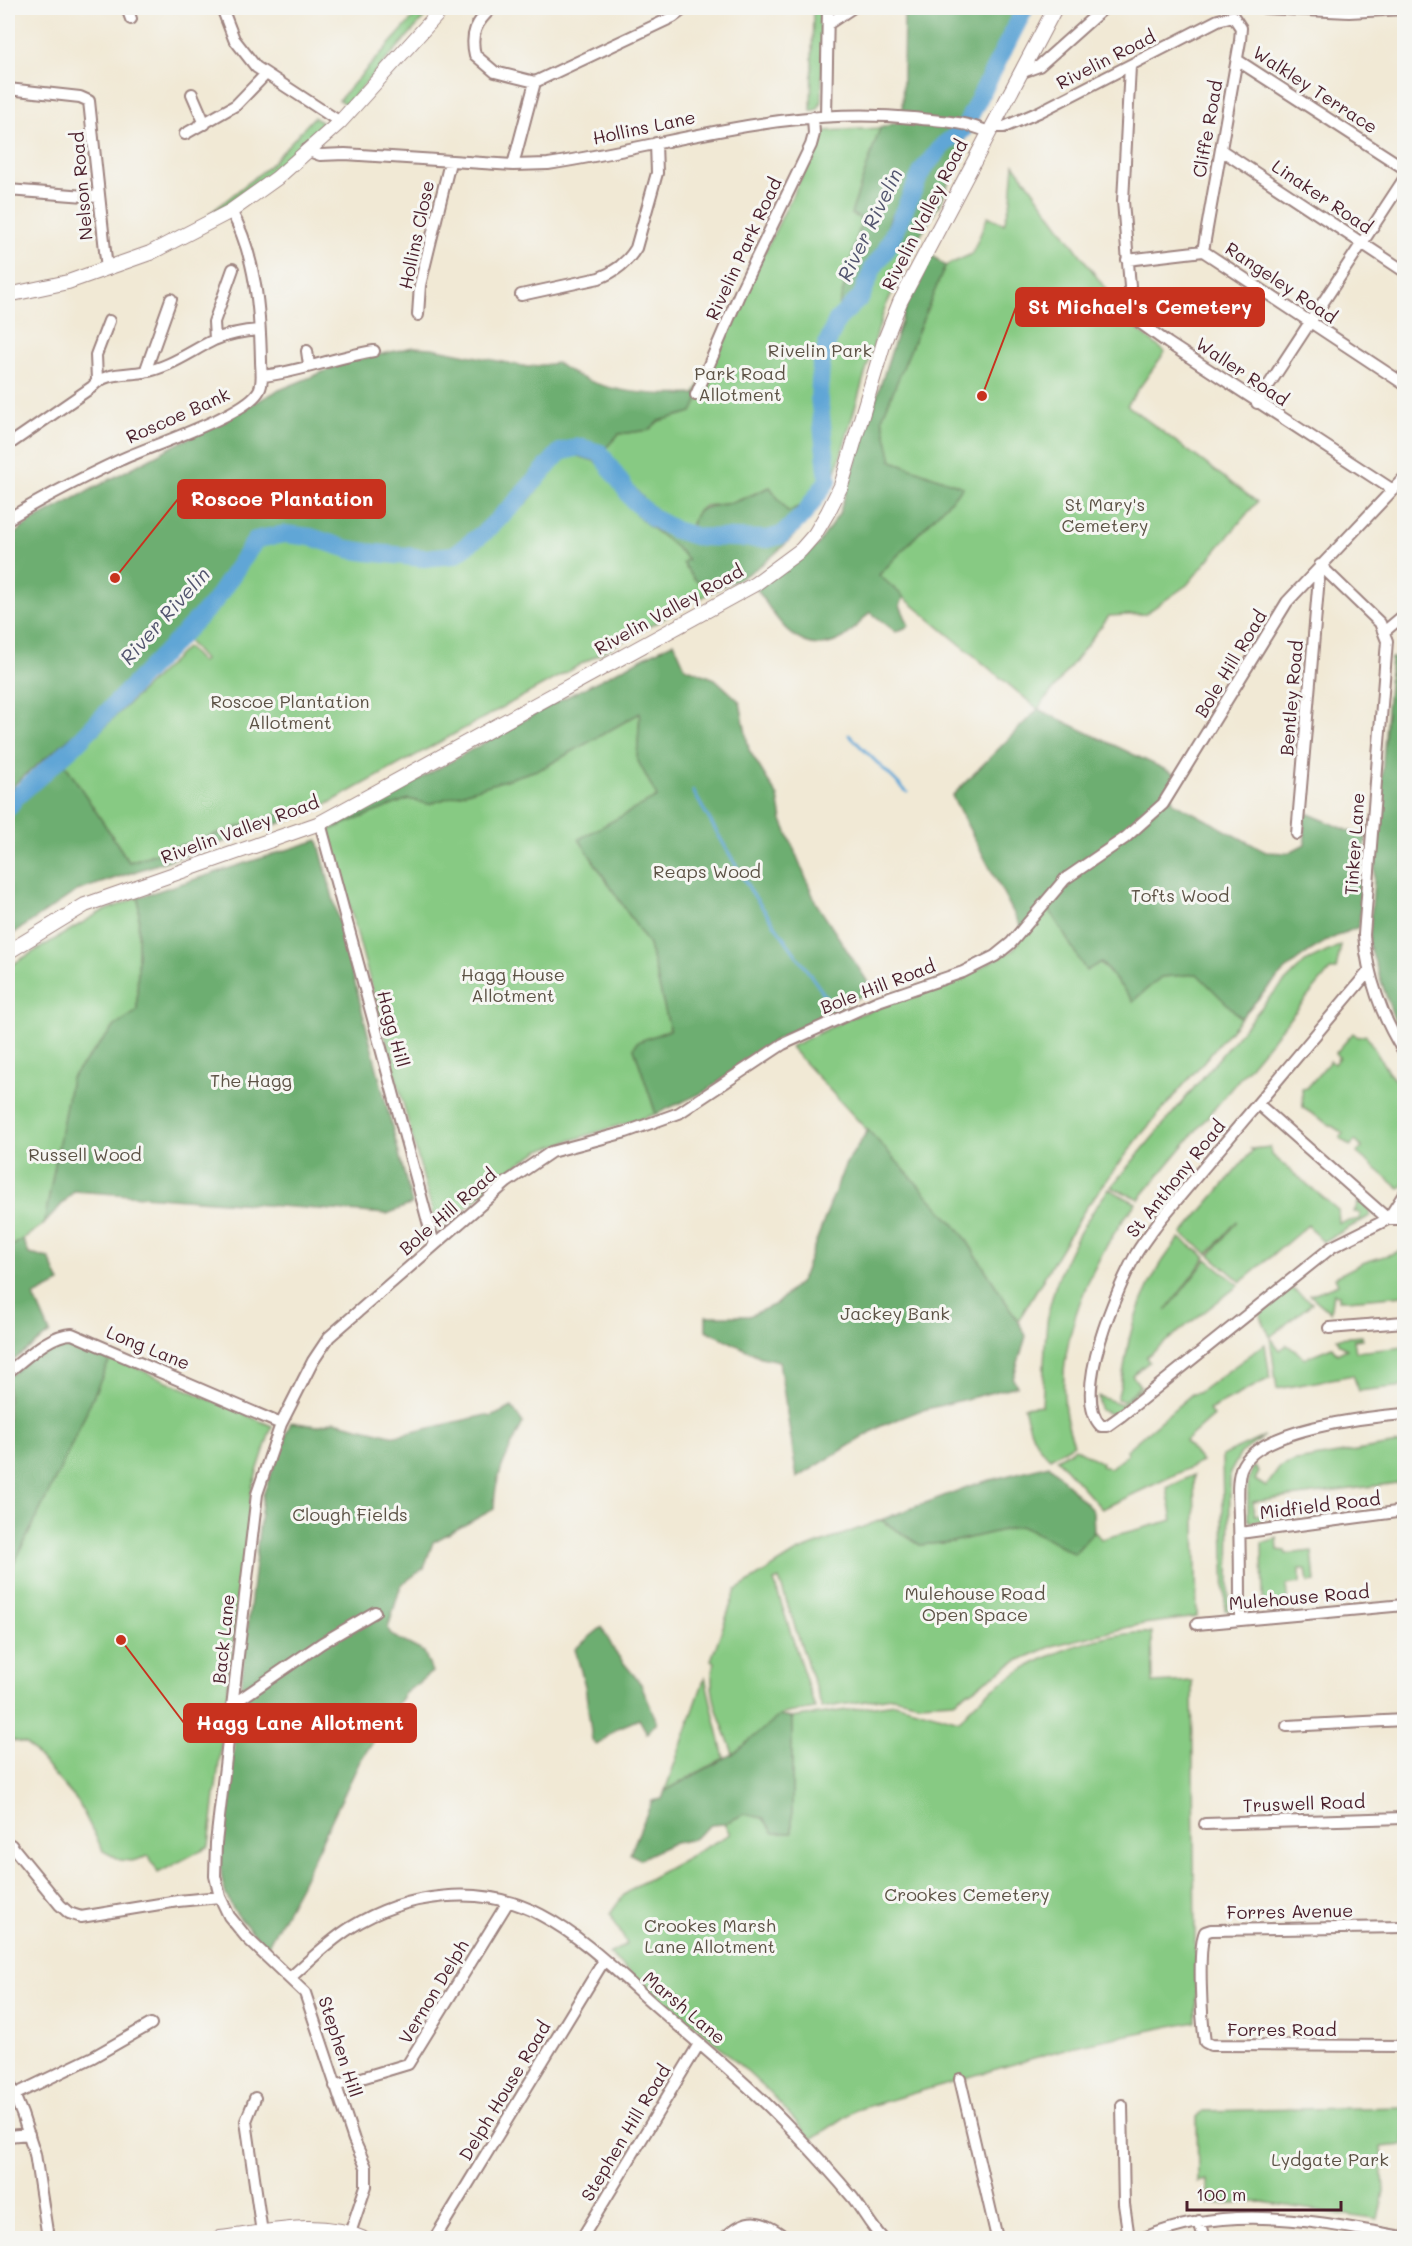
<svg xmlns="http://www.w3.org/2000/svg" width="1412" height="2246" font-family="Mali,sans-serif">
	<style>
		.green { fill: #87ca83; stroke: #687457; stroke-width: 1.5 }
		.forest { fill: #6dae71; stroke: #5c664e; stroke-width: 1.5 }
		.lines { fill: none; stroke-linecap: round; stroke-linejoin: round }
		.stream { stroke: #61a6d6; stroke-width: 3 }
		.river { stroke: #61a6d6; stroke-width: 18 }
		.minor-casing { stroke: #9e8480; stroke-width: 14 }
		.major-casing { stroke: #9e8480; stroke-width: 16 }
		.minor { stroke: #fff; stroke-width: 10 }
		.major { stroke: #fff; stroke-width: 14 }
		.labels { text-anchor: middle; stroke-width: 6; stroke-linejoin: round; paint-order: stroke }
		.street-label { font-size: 18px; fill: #4a1f2b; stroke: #f6f6f2 }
		.park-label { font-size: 18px; fill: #5c5245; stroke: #f6f6f2 }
		.water-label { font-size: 20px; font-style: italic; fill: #53556f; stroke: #f6f6f2 }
		.leader { fill: none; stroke: #c8321e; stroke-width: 2 }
		.callout-dot { fill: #c8321e; stroke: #f6f6f2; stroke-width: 2 }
		.callout { fill: #c8321e; stroke: #c8321e; stroke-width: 2 }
		.callout-label { font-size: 20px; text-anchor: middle; font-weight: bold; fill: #fff }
	</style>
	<rect width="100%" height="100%" fill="#f6f6f2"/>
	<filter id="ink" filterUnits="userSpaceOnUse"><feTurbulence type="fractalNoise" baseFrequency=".0167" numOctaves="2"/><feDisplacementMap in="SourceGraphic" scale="12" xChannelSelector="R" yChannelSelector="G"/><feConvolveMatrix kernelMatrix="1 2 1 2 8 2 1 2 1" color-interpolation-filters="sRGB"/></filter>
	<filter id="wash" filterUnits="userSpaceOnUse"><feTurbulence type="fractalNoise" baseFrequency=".008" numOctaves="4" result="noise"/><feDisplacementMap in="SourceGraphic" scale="24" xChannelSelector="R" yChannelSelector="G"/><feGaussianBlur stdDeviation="1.35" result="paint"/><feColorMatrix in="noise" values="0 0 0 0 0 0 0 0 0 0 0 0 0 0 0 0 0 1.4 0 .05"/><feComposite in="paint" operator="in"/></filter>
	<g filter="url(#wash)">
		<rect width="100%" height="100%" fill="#f1e9d5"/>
		<!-- green -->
		<path class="green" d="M422,8H433L346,105L339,100Z
			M813,8H822V100L818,109L811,111Z
			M314,117L322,123C298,151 243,208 208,215L269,166Z
			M880,128L851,214L862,218L863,298L892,211L895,247L914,246L884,310L835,475L819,505L800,506L788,512L770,487L732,503L704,506L697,512L690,527C649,516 630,481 604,450L619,434L649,430L658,421L686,412L824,131Z
			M1014,164L1132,325L1165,352L1127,405L1257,502L1187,585L1145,614L1109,616L1038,709L878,576L963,487L892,461L882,418L945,266L972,254L988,216L1004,224L1011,200Z
			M574,455L594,461L600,466L629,506L675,544L688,561L684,562L705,584L728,583L313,812L308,805L129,862L65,765L187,647L201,662L204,660L187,640L220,605L263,542C271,541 282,537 290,538C310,539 328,547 347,553C376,563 431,569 460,558C472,553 521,510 530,499C546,482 551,463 574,455Z
			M640,713L637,759L658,797L579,839L649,945L670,1030L637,1042L634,1048L656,1114L540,1150L515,1166L438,1232L329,830L408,799L429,804L543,768Z
			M139,897L137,1012L115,1026L71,1078L44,1224L8,1249V967L99,913Z
			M1045,902L1086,970L1100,962L1133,1001L1161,977L1198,974L1241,1018L1140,1136L1085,1209L1018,1321L962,1233L790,1047L850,1018L963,977L1013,950Z
			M1341,945L1336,970H1330L1139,1199L1111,1187L1270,997L1305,962Z
			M1353,1033L1358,1037L1366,1035L1388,1072L1404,1091V1184L1400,1189L1357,1153L1362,1147L1355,1141L1350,1146L1340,1138L1343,1133L1303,1108L1302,1089L1307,1088L1330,1061L1334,1064L1339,1057L1335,1054Z
			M1270,1147L1271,1154L1338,1210L1339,1223L1360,1219V1213L1354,1212L1359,1201L1369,1209L1370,1216L1323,1242L1308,1225L1241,1282L1210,1255L1237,1221L1208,1254L1182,1234L1253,1150L1251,1149Z
			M1109,1189L1136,1203C1087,1263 1043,1367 1074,1444L1050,1458C1033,1444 1029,1427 1024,1407L1042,1405C1044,1377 1044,1349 1047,1322C1053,1275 1080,1226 1109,1189Z
			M1180,1238L1206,1257L1166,1311L1207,1259L1239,1285L1146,1357L1149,1362L1132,1375L1140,1386L1124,1401L1117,1399C1123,1379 1125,1360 1129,1340C1137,1304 1156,1266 1180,1238Z
			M1404,1250V1295L1348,1300H1339V1295L1333,1294L1330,1312L1310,1295L1338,1284L1335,1277L1362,1263Z
			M1291,1288L1312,1303L1270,1337L1280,1350L1287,1345L1305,1358L1332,1347L1337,1354L1347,1349L1340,1345L1337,1338L1362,1336L1363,1339L1354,1340L1356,1352L1404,1347V1386L1359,1391L1353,1375L1277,1389L1270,1337L1260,1314Z
			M1265,1344L1270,1378L1209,1410L1213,1416L1185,1441L1202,1462L1102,1509L1057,1459L1075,1448L1102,1463L1101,1466L1110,1468L1127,1455L1126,1450L1192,1394L1198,1393Z
			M111,1357L272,1426L252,1487L209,1846L158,1873L149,1856L132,1861L120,1860L103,1851L78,1802L27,1744L8,1739V1576L64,1461Z
			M1143,1387L1145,1389L1113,1415L1100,1410L1098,1396L1121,1404Z
			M1265,1436L1241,1453L1230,1473L1229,1611L1225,1610L1222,1456Z
			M1404,1443V1482L1253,1502L1255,1515L1264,1514V1520L1251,1522L1248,1519V1480L1254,1466L1259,1472L1255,1480L1266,1487L1280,1467L1296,1461Z
			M1194,1475L1197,1617L1143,1624L1055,1645L1015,1662L954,1701L920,1703L892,1697L822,1708L779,1579L774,1581L815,1708L783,1714L733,1754C724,1726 704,1691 715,1662L711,1660L736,1590L797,1552L881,1520L920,1545L952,1542L1020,1526L1049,1539L1074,1554L1094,1531L1101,1539L1173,1520L1167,1488Z
			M1277,1538L1278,1550L1285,1551L1286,1554L1312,1551L1315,1582L1308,1583L1306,1569H1300V1583L1286,1585L1288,1605L1249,1608V1603H1263L1262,1543Z
			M1152,1633L1153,1683L1192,1681L1196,2021L1075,2046L856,2110L812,2139L770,2093L694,2023L688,2024L609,1954L627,1944L610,1914L623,1896L636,1886L730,1834L724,1824L744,1814L763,1818L774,1833H792V1718L895,1703L959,1721C997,1672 1090,1630 1152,1633Z
			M705,1677L724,1758L665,1791Z
			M1404,2107V2145L1381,2147L1384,2191L1378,2220L1262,2202L1208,2204V2180L1198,2182L1197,2117L1203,2111Z"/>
		<!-- forest -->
		<path class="forest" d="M915,8H1030L978,104L942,200L914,246L895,247L892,213L863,299L839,306L862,219L851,214L880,128L902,121L904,15Z
			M932,255L945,266L882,418L892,461L963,487L879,575L904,597L900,605L909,626L896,632L870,612C862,620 853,632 843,638C801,662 777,620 757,589L817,546L839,514L907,303Z
			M413,347L432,348L528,367L557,363C598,394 652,396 701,394L692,412L659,421L649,430L619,434L604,450L580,444L557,450L505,507L456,548L426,554L348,545L313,532L280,530L255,536L204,603L81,728L15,784L8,795V539L30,522L277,391L347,362Z
			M770,487L788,512L800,506L819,505C801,532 734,604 697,581C691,578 687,568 683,562L688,560C670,537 642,527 626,501C645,503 662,539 692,540C690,504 702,509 731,503C744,500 758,492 770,487Z
			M1404,635V1041L1398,1031L1369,945L1391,658H1402Z
			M674,642L685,667L715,679L740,702L749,750L778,797L782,820L816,903L873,990L773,1041L706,1091L656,1114L634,1048L637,1042L670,1030L649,945L579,839L657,797L637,759L640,713L543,768L429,804L408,799L329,830L551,705Z
			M1038,709L1181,777L1171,793L1173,802L1266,852L1288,853L1305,844L1304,812L1366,838L1359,927C1302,947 1280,974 1241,1018L1197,974L1161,977L1133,1001L1101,962L1086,971L1045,902L1022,929L952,796Z
			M63,761L129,862L308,805L313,812L77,891L8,937V816Z
			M318,840L412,1204L387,1214L74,1191L44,1224L71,1078L115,1026L137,1011L139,897Z
			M868,1130L962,1233L1018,1321L1026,1336L1013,1379L1017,1386L919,1411L881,1426L797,1478L779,1361L761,1357L706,1330V1316H749L776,1304L801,1281L845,1165Z
			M23,1239L29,1254L49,1258L60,1283L34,1296L50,1333L8,1364V1249Z
			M69,1338L111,1357L64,1461L8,1576V1377C25,1364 47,1341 69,1338Z
			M512,1407L523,1423C508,1452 494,1476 494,1509L433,1542L424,1568L401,1585L388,1628L391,1635L424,1652L432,1672L404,1694L360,1761L300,1886L267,1947C239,1918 219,1902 221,1859L263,1495L291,1422L317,1426L334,1421L395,1436L486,1415L491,1417Z
			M1049,1465L1093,1511L1094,1531L1074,1554L1049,1539L1020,1526L952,1542L920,1545L881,1520L975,1484Z
			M602,1627L615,1652L641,1684L657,1722L647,1733L639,1719L618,1728L597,1745L592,1740L585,1686L575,1649Z
			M779,1716L792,1718V1833H774L763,1818L744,1814L724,1824L711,1825L693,1839L671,1844L640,1859L630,1854L652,1801L662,1799L665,1791L733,1754Z"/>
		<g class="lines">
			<!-- stream -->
			<path class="stream" d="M849,735L907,792
				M693,791L752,893L834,1008"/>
			<!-- river -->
			<path class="river" d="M8,808L15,798L75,745L214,602L251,547L256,540L263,538L285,534L311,537L348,549L367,552L424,558L454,555L486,531L515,503L560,452L579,447L600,453L633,500L653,518L675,530L698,537L768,539L782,535L804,514L828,480L819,397L821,366L827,344L837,320L861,297L873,268L886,250L923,169L943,145L963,130L1025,8"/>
		</g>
	</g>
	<g filter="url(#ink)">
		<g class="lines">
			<defs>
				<path id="minor" d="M127,8L131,19
					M222,8L234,39L256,67L340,122
					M492,8C476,22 470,34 475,55L495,72L535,82
					M1265,8L1349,12L1404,9
					M828,24L852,8
					M1237,60L1404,168
					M1130,66L1123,201L1132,311L1139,322L1168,343L1393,490
					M1020,73L1039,66L1104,8
					M8,89L80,97L89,101L107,269
					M192,94L205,124
					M826,116L828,8
					M992,127H1004L1039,112L1218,20L1233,16L1241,28L1240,41L1203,251
					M185,134L236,105L265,75
					M306,150L320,155L345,154L513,165L548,164C673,145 784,105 913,118C939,121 964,121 988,132
					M1221,150L1404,271
					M513,165L535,82L673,17L685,8
					M8,190L98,197
					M1127,260L1203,251L1404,384
					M521,295L599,278C615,272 627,263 636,248L657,173L656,143
					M418,315L420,285L450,162
					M215,339L214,322L233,269
					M307,351L309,365
					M145,372L171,299
					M262,376C300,372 336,357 374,351
					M97,380L96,355L109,321
					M696,395L742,288L811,145L814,134L813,117
					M1257,403L1404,179
					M11,443L92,387C104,372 125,375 143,372C169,368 191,351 214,340C228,334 244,331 259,330
					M8,519C44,497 82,478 120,460C150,446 243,416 258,392C264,384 261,371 261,361C260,312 256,255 231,211
					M1320,565L1380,623L1387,641L1364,935C1367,975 1382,1018 1404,1052
					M1385,631L1404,615
					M320,823L434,1244
					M1297,834L1320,565
					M1369,971L1160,1220C1152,1231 1143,1242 1136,1254C1118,1287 1070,1395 1101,1426H1107L1121,1416L1332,1247L1388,1219H1404
					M1258,1104L1388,1219L1404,1194
					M1329,1328L1404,1322
					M8,1372C25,1359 50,1334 72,1334L281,1424
					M1240,1533L1404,1511
					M1240,1619C1240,1586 1240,1552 1239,1519C1239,1503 1236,1484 1241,1469C1256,1429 1366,1417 1404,1414
					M1197,1624L1404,1605
					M233,1704L322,1643L375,1612
					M1287,1726L1404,1720
					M1205,1824L1404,1818
					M11,1845L60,1905L69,1913L81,1917L178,1901L220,1897
					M1404,1927L1211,1930L1205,1932C1197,1949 1202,2022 1205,2042L1211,2045L1404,2046
					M291,1977C310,1960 328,1942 350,1928C405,1893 482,1883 541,1915C587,1939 626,1981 665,2014C708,2052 753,2088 792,2130C813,2152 834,2175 853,2198C863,2211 871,2226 882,2238
					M960,2079L997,2238
					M8,2080L22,2114L35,2154L48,2238
					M335,2086L408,2064L508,1902
					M14,2095L93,2057L151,2024
					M255,2098L246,2121L262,2233
					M1122,2105L1124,2204L1129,2238
					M8,2136L29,2134
					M1199,2221L1204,2238
					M350,2233L366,2186V2167L354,2140L305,1993L247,1938L229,1916L220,1897L215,1876L216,1843L257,1494L281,1424L313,1361L329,1337L507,1182L551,1152L626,1132L679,1113L783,1044L878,1001L963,972L995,956L1011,943L1065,879L1125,838L1163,804L1287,602L1404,478
					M435,2238L603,1962
					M582,2238L699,2044
					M725,2238C747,2215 763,2220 786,2238
					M1144,2238C1229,2202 1317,2222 1404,2237"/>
				<path id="major" d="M8,295L68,282L150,253L231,211L277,178L340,122L443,8
					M8,952L85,905L320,823L755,584L801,550L815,534L828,512L841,486L884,342L900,302L1055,8
					M220,2238C266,2233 318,2218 362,2238"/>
			</defs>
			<!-- minor casing -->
			<use href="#minor" class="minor-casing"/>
			<!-- major casing -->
			<use href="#major" class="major-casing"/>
			<!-- minor -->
			<use href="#minor" class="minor"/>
			<!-- major -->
			<use href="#major" class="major"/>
		</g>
	</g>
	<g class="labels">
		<!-- street labels -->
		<g class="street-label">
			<text transform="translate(1106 60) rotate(-27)" y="6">Rivelin Road</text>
			<text transform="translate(1315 90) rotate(33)" y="6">Walkley Terrace</text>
			<text transform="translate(644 128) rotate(-12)" y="6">Hollins Lane</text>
			<text transform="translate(1208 129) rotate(-80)" y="6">Cliffe Road</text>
			<text transform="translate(82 186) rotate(-95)" y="6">Nelson Road</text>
			<text transform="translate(1322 197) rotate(34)" y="6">Linaker Road</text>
			<text transform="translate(925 215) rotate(-63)" y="6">Rivelin Valley Road</text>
			<text transform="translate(417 235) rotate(-78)" y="6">Hollins Close</text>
			<text transform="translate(744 249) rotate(-65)" y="6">Rivelin Park Road</text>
			<text transform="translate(1281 283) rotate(34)" y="6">Rangeley Road</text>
			<text transform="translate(1242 372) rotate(34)" y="6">Waller Road</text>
			<text transform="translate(178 416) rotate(-24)" y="6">Roscoe Bank</text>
			<text transform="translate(669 610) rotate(-29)" y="6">Rivelin Valley Road</text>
			<text transform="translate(1231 664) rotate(-59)" y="6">Bole Hill Road</text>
			<text transform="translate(1292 698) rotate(-85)" y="6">Bentley Road</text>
			<text transform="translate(240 830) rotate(-20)" y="6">Rivelin Valley Road</text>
			<text transform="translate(1355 844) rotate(-86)" y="6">Tinker Lane</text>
			<text transform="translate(878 987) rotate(-21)" y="6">Bole Hill Road</text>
			<text transform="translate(393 1029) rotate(75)" y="6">Hagg Hill</text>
			<text transform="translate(1176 1179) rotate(-51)" y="6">St Anthony Road</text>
			<text transform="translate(448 1212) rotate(-41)" y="6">Bole Hill Road</text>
			<text transform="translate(148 1348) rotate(22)" y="6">Long Lane</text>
			<text transform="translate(1320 1506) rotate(-7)" y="6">Midfield Road</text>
			<text transform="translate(1299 1598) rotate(-5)" y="6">Mulehouse Road</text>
			<text transform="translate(224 1639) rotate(-84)" y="6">Back Lane</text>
			<text transform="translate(1304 1804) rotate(-2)" y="6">Truswell Road</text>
			<text transform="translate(1290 1912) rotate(-1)" y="6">Forres Avenue</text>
			<text transform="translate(434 1992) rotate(-59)" y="6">Vernon Delph</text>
			<text transform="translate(684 2008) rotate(40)" y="6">Marsh Lane</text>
			<text x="1282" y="2036">Forres Road</text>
			<text transform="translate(340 2047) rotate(72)" y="6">Stephen Hill</text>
			<text transform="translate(505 2091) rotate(-59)" y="6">Delph House Road</text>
			<text transform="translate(626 2133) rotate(-59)" y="6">Stephen Hill Road</text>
		</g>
		<!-- park labels -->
		<g class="park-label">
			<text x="820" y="357">Rivelin Park</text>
			<text x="740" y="380">Park Road<tspan x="740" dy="21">Allotment</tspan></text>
			<text x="1105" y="511">St Mary's<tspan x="1105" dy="21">Cemetery</tspan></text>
			<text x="290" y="708">Roscoe Plantation<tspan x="290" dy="21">Allotment</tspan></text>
			<text x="707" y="878">Reaps Wood</text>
			<text x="1180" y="902">Tofts Wood</text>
			<text x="513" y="981">Hagg House<tspan x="513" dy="21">Allotment</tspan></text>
			<text x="251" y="1087">The Hagg</text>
			<text x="85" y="1161">Russell Wood</text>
			<text x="895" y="1320">Jackey Bank</text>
			<text x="350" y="1521">Clough Fields</text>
			<text x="975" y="1600">Mulehouse Road<tspan x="975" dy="21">Open Space</tspan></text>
			<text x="967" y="1901">Crookes Cemetery</text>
			<text x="710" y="1932">Crookes Marsh<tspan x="710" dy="21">Lane Allotment</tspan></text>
			<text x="1330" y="2166">Lydgate Park</text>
		</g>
		<!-- water labels -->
		<g class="water-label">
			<text transform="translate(870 225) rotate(-64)" y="7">River Rivelin</text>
			<text transform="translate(165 616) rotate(-48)" y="7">River Rivelin</text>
		</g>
	</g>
	<!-- callouts -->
	<path class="leader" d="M982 396L1016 307M115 578L178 499M121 1640L184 1723"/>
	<g class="callout-dot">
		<circle cx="982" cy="396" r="6"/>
		<circle cx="115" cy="578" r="6"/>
		<circle cx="121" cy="1640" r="6"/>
	</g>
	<g class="callout">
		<rect x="1016" y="288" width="248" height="38" rx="6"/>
		<rect x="178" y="480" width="207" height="38" rx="6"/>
		<rect x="184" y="1704" width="232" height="38" rx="6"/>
	</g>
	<g class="callout-label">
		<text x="1140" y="314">St Michael's Cemetery</text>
		<text x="282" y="506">Roscoe Plantation</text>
		<text x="300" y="1730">Hagg Lane Allotment</text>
	</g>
	<!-- margin -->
	<rect width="1412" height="2246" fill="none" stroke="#f6f6f2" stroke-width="30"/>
	<!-- scale -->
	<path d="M1187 2201v9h154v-9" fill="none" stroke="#4a1f2b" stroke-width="3"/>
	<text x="1196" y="2201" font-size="18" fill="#4a1f2b" stroke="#f6f6f2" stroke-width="4.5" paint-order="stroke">100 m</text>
</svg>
